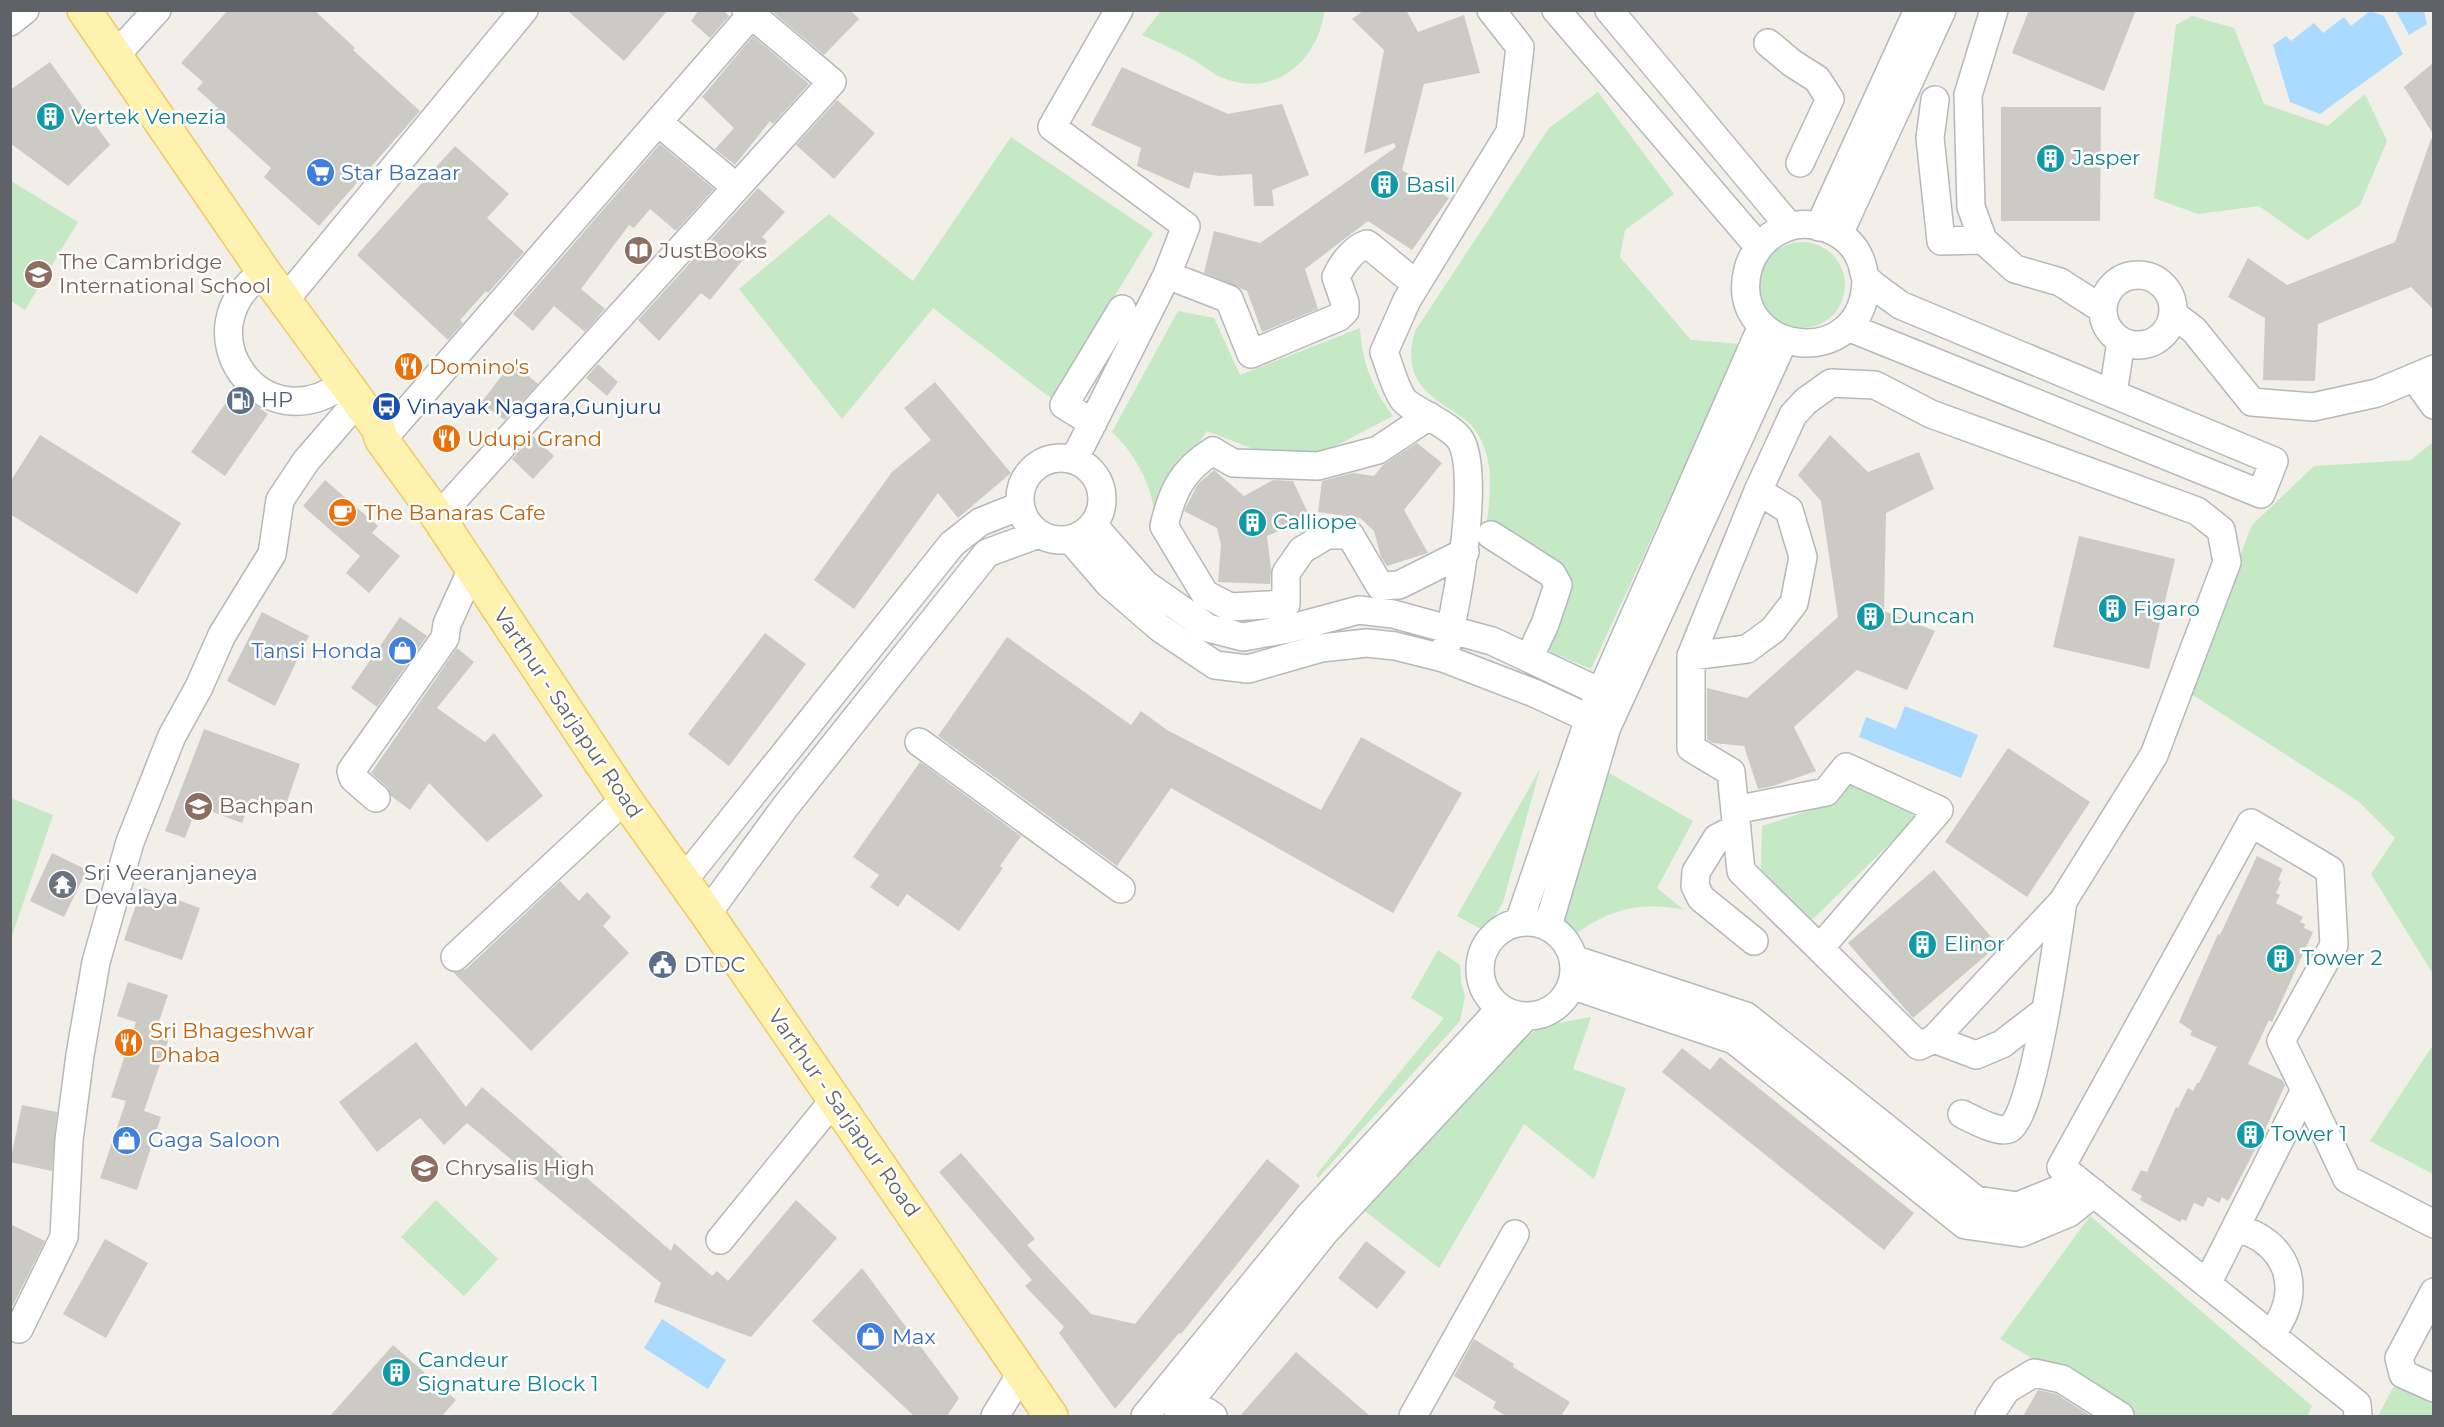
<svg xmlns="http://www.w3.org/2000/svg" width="2444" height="1427" font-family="Montserrat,sans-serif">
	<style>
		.green { fill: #c5e8c5 }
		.water { fill: #aadaff }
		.building { fill: #cccac5 }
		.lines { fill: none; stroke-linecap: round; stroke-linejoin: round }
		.minor-casing { stroke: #b5b8bc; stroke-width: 30 }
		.major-casing { stroke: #f2c960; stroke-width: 36 }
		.minor { stroke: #fff; stroke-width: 27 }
		.major { stroke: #fff2af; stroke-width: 33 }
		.labels { text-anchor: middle; stroke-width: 5; stroke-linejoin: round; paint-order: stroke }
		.culture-label { font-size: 21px; fill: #0d838f; stroke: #fff; text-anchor: start }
		.shop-label { font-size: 21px; fill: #366cbe; stroke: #fff; text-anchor: start }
		.education-label { font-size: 21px; fill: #785e54; stroke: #fff; text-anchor: start }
		.food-label { font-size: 21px; fill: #c56008; stroke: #fff; text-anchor: start }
		.service-label { font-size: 21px; fill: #4e5e75; stroke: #fff; text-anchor: start }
		.transit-label { font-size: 21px; fill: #164399; stroke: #fff; text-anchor: start }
		.street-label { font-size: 21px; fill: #5f6368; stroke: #fff }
		.worship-label { font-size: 21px; fill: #5b616d; stroke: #fff; text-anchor: start }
	</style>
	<rect width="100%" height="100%" fill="#f1efe8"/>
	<!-- green -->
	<path class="green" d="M1161,11L1324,10V14C1316,63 1273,98 1223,78C1214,75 1208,69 1200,64C1182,52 1161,44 1142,35Z
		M2192,16L2234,28L2264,104L2328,126L2365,94L2387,141L2360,205L2307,240L2259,206L2198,214L2154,198L2176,25Z
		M1598,92L1674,194L1625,230L1620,257L1691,340L1741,344L1591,669L1541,648L1558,574L1487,521C1491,488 1495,451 1470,424C1464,418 1455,413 1448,408C1417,388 1404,369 1415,331L1549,128Z
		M1011,137L1153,233L1052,399L933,308L842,419L739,289L829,214L913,281Z
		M11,181L78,222L25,310L11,301Z
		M1759 285a43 43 0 1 1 86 0a43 43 0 1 1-86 0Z
		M1178,311L1214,318L1240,375L1360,328C1362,362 1372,388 1393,416L1297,466L1207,431L1154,507C1147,477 1134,453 1112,432Z
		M2433,442V974L2371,874L2395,838L2358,801L2188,692L2252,525L2314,466L2411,460Z
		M1540,769L1503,902L1493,919L1481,929L1457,916Z
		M1609,773L1693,821L1657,888L1684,910C1641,900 1605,910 1571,938L1562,917Z
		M1853,782L1917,817L1811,921L1761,869L1762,826L1830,804Z
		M11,798L53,815L11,939Z
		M1438,950L1460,965L1461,982L1465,996L1460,1021L1318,1178L1316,1175L1444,1018L1411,998Z
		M1591,1017L1573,1069L1626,1088L1594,1179L1524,1124L1439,1268L1362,1209L1505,1053L1541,1026Z
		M2433,1045V1174L2370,1141Z
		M436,1200L498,1259L464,1296L401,1237Z
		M2090,1216L2312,1406L2307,1416H2128L2000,1339Z
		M2395,1384L2433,1404V1416H2378Z"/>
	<!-- water -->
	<path class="water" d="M2370,11L2384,16L2403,54L2320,114L2290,102L2273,45L2286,36L2291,41L2314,23L2323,33L2344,17L2351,26Z
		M2396,11H2424L2427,24L2409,35Z
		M1905,706L1978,735L1961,778L1859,737L1866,717L1896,729Z
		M662,1319L726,1360L708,1389L644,1348Z"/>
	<!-- building -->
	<path class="building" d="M228,10H314L355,48L353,50L420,111L319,226L264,177L271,168L212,114L218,108L197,89L203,82L181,63Z
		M567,10H668L624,61Z
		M699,10H723L729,16L710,38L691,21Z
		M776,10H850L859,19L824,55L774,13Z
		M1364,10H1406L1418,32L1464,15L1480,73L1424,84L1402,170L1449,198L1412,250L1368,221L1305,269L1318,309L1262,332L1247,291L1204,273L1214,231L1260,243L1396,147L1394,143L1364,154L1384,50L1352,19Z
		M2029,10H2136L2104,91L2012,53Z
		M753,36L809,84L773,124L770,121L735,165L715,149L734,128L702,97Z
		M50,62L110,145L68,186L10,143V90Z
		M2433,63V134L2404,87Z
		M1122,67L1228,114L1282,104L1309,175L1272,190L1274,206H1254L1252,174L1219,176L1194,172L1189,189L1137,166L1141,148L1091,125Z
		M837,100L875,133L834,179L796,145Z
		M2001,107H2101L2100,221H2001Z
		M2431,139L2433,140V309L2411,287L2318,324L2315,381L2263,380L2265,318L2228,297L2248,258L2287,285L2395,242Z
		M660,144L714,189L676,231L650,209L634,228L629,225L581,289L605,309L585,332L554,306L533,331L513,314Z
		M455,146L509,194L487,218L524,252L488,293L486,291L460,320L463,323L448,340L357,255Z
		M758,188L785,212L762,237L767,241L752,259L747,255L710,300L701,293L659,341L638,320Z
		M512,362L538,384L505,420L481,403Z
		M598,364L618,382L607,396L586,378Z
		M935,382L1011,473L958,518L938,493L854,609L814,580L892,472L931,440L904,408Z
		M235,390L268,414L225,476L191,452Z
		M40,435L181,523L137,594L10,514V482Z
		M1830,435L1868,472L1919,452L1934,489L1886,513L1884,611L1935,631L1907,690L1857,670L1794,727L1816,771L1773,786L1758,789L1744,746L1713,743L1707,739V688L1747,698L1838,617L1821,501L1798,475Z
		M533,436L554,456L533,479L512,459Z
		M1417,443L1442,463L1404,510L1428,553L1387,566L1381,557L1374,531L1360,518L1318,512L1322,481L1353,473L1374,476L1383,465Z
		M1214,470L1244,496L1273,480L1293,481L1310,517L1267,536L1271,569L1270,584L1218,582L1221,545L1217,528L1184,511L1198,484Z
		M325,480L378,526L372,533L400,556L369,593L346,573L360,556L303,506Z
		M2079,536L2175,559L2149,669L2053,647Z
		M262,612L309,636L275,706L227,681Z
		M400,617L427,636L377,707L351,688Z
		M765,633L806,664L729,766L688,734Z
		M1007,637L1131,725L1141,711L1167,730L1321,810L1361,737L1462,793L1393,913L1171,788L1117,866L938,736Z
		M457,648L474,662L437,708L485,742L494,733L543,796L487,842L429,783L410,810L391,796L387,787L371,773Z
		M204,729L300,764L284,810L251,798L242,823L197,806L185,838L165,831Z
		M2008,748L2090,802L2027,897L1945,842Z
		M920,762L1021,836L1000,866L1003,868L959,931L907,894L898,907L870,887L879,875L853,857Z
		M52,853L87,870L64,917L30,901Z
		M2257,856L2283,869L2278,880L2281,882L2276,893L2280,895L2276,903L2303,917L2300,922L2305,924L2304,928L2313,932L2272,1022L2269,1020L2248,1064L2282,1080L2285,1085L2266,1128L2231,1196L2228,1201L2222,1197L2219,1203L2208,1197L2203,1207L2194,1203L2186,1221L2182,1219L2180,1222L2140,1200L2142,1196L2131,1190L2141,1170L2147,1172L2176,1107L2178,1108L2188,1088L2193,1091L2197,1083H2199L2217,1047L2190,1035L2192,1031L2179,1022L2218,934L2220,935Z
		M1934,870L1998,945L1913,1018L1848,943Z
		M560,881L579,901L587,892L611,917L603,926L629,953L531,1051L453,972L466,969Z
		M142,887L200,908L182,960L124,940Z
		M128,982L168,995L155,1033L169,1038L144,1111L161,1117L137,1190L100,1178L126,1101L111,1097L136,1022L117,1016Z
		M416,1042L466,1107L482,1087L671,1251L674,1243L712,1276L717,1271L728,1281L796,1200L837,1238L751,1337L654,1302L661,1283L467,1123L444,1145L420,1118L377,1152L339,1102Z
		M1682,1048L1710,1070L1720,1057L1914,1213L1884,1250L1662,1072Z
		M22,1105L57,1112L52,1171L10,1162Z
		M961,1153L1035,1239L1027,1245L1091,1314L1135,1324L1267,1159L1300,1186L1181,1334L1179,1333L1115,1409L1059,1333L1064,1327L1025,1286L1032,1280L939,1172Z
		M10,1224L45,1241L10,1311Z
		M105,1239L148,1263L106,1338L63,1314Z
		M1366,1241L1406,1272L1377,1309L1338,1278Z
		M862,1268L959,1398L947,1416H914L812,1321Z
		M1474,1339L1514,1364L1513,1367L1570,1402L1561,1416H1506L1493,1408L1496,1402L1454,1376Z
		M393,1345L456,1400L442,1416H330Z
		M1296,1352L1370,1416H1240Z
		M2038,1390L2056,1394L2091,1416H2023Z"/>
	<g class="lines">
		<defs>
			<path id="minor" d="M1556,10L1759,247
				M1609,10L1789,226
				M1994,10L1968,95L1971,207L1983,240L2015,269L2060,282L2102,309
				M10,22L25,10
				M1768,43L1792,63L1817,79L1830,99L1800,163
				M115,56L157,10
				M1935,100L1930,138L1941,241L1983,240
				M658,122L736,187
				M1819,227L1918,10
				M1839,234L1942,10
				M264,272C179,330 263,446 344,383
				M2103 310a35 35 0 1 1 70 0a35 35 0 1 1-70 0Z
				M1167,275L1229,299L1251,354L1339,317L1345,311V303L1336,277C1341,265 1354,248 1367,244L1371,247L1416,284
				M285,300L524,10
				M2173,314L2194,330L2252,402L2313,407L2377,393L2434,369
				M1848,327L2261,494L2274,461L1900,305C1892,298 1870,285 1865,276C1863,271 1863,264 1860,259C1849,230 1810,217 1783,229C1766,236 1753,251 1748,269C1726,355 1866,376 1866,278
				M2414,377L2434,405
				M1831,383L1875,385L1931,414L2197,511L2221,530L2227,562L2154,755L2063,901L1934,1039L1919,1046L1741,871L1731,772L1691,748V656L1758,491L1793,415L1806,401Z
				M2113,394L2121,341
				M1429,416L1378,450L1318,466L1233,463L1213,451C1182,470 1172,492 1164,526L1205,594L1230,607L1286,604V573L1302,550L1327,535H1350L1380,586L1399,585L1465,552
				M1093,423L1064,405L1122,309
				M382,440L750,16
				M1020 499a41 41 0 1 1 82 0a41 41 0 1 1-82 0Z
				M1074,460L1167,275L1186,226L1052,127L1119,10
				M438,517L832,82L746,10
				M1093,525L1145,584L1208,628L1243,637L1288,629L1359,610L1393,614L1492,641L1615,699
				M1491,535L1552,574L1558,585L1545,624L1529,658
				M1071,540L1109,584L1160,628L1215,665L1248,669L1321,648L1367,643L1395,646L1443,658L1534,693L1605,726
				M1691,656L1747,649L1773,630L1794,603L1803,557L1789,510L1758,491
				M1443,658C1455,619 1483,469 1459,438C1446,422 1411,410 1403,399C1394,386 1390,367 1384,352L1407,300L1510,132L1520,47L1491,10
				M919,742L1121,889
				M376,798L353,778L351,771L445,638L447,624L472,569
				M1735,810L1826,792L1846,767L1939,810L1820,948
				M1737,828L1717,838L1696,872L1695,886L1701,898L1754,941
				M683,881L952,544L980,522L1020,506
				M707,914L785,807L987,553L1039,534
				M1480 969a47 47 0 1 1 94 0a47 47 0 1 1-94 0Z
				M1519,922L1589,719L1762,326
				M1548,926L1607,727L1784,340
				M455,957L625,799
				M1573,959L1746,1016L1976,1200L2018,1206L2060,1189L2075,1178
				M1571,985L1734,1040L1965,1225L2021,1233L2069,1213L2094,1193
				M1934,1039L1976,1055L2002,1044L2045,1011
				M2305,1090L2347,1179L2434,1224
				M1962,1114C1972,1119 2000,1134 2009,1129C2034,1116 2058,935 2063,901
				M2236,1228C2289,1241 2306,1293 2270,1335
				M720,1240L834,1100
				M2207,1284L2305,1090L2281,1041L2334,945L2330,870L2251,823L2061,1167L2357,1404L2358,1416
				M2434,1292L2399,1358L2403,1374L2434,1388
				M19,1329L64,1237L69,1140L80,1055L96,962L130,842L172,736L199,687L222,635L272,554L280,500L306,461L357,402
				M1207,1412L1213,1416
				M995,1416L1022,1372
				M1145,1416L1308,1217L1501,1008
				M1178,1416L1325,1232L1526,1016
				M1413,1416L1515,1234
				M1989,1416L2006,1390L2034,1373L2062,1379L2120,1416"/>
			<path id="major" d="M84,10L264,272L378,428L382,440L438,517L625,799L707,914L1051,1416"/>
		</defs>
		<!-- minor casing -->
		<use href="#minor" class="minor-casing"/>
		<!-- major casing -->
		<use href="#major" class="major-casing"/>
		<!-- minor -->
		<use href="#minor" class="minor"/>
		<!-- major -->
		<use href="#major" class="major"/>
	</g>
	<!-- icons -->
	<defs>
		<symbol id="building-disc" viewBox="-11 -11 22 22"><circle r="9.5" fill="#0f9aa8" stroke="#fff"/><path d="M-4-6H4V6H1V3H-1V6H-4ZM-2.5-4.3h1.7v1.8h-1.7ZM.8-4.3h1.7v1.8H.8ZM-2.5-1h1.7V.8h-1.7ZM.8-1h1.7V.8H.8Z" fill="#fff"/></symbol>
		<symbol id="supermarket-disc" viewBox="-11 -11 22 22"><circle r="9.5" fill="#3f7fe0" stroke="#fff"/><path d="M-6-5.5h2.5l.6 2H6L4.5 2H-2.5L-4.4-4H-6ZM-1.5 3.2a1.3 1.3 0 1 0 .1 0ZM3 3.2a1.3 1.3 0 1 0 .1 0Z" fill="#fff"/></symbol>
		<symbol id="library-disc" viewBox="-11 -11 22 22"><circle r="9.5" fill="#8d6e63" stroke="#fff"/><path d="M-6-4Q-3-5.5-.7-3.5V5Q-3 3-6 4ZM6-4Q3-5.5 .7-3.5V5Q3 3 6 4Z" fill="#fff"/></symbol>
		<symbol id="school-disc" viewBox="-11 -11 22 22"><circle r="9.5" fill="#8d6e63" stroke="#fff"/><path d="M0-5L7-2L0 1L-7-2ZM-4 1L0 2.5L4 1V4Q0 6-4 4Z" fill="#fff"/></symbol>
		<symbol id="restaurant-disc" viewBox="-11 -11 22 22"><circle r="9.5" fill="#e8710a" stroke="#fff"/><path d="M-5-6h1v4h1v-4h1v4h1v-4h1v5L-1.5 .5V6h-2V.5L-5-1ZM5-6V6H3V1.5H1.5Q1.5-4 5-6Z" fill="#fff"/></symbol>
		<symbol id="fuel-disc" viewBox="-11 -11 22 22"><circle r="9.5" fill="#5c6f8a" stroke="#fff"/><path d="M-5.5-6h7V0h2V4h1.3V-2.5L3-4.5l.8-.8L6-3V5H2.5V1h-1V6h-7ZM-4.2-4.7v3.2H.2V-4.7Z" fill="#fff"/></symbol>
		<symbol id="bus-disc" viewBox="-11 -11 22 22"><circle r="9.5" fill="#1a4fb4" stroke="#fff"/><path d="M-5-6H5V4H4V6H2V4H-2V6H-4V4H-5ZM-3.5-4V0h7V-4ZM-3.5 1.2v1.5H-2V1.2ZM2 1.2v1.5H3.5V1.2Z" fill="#fff"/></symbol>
		<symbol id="cafe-disc" viewBox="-11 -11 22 22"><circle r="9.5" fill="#e8710a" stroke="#fff"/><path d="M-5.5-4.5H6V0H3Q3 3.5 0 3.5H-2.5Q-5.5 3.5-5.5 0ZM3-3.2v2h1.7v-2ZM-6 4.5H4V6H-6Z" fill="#fff"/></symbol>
		<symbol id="shop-disc" viewBox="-11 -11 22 22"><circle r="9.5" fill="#3f7fe0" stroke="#fff"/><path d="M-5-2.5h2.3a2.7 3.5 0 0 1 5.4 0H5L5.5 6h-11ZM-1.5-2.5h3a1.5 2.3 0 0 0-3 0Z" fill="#fff"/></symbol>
		<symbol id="temple-disc" viewBox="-11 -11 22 22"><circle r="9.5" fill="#6b7280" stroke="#fff"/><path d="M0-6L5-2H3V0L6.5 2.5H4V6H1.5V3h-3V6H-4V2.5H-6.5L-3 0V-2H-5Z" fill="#fff"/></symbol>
		<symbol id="civic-disc" viewBox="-11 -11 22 22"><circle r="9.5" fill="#5c6f8a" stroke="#fff"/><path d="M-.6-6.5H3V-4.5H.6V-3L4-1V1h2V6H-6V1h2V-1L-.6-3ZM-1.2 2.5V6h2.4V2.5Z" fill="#fff"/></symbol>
	</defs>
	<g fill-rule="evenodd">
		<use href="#building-disc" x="34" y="100" width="33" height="33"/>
		<use href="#building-disc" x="2034" y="142" width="33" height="33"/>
		<use href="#supermarket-disc" x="304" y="156" width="33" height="33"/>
		<use href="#building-disc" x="1368" y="168" width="33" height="33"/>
		<use href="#library-disc" x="622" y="234" width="33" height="33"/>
		<use href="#school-disc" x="22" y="258" width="33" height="33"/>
		<use href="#restaurant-disc" x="392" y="350" width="33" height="33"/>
		<use href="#fuel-disc" x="224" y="384" width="33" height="33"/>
		<use href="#bus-disc" x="370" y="390" width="33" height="33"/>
		<use href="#restaurant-disc" x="430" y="422" width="33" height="33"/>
		<use href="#cafe-disc" x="326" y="496" width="33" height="33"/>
		<use href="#building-disc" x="1236" y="506" width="33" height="33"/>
		<use href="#building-disc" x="2096" y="592" width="33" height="33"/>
		<use href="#building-disc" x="1854" y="600" width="33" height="33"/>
		<use href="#shop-disc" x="386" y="634" width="33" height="33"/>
		<use href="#school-disc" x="182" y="790" width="33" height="33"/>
		<use href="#temple-disc" x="46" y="868" width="33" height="33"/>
		<use href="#building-disc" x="1906" y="928" width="33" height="33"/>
		<use href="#building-disc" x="2264" y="942" width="33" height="33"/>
		<use href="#civic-disc" x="646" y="948" width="33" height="33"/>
		<use href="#restaurant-disc" x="112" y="1026" width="33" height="33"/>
		<use href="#building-disc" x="2234" y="1118" width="33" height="33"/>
		<use href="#shop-disc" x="110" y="1124" width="33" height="33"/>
		<use href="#school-disc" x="408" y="1152" width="33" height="33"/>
		<use href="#shop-disc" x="854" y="1320" width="33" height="33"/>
		<use href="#building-disc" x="380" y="1356" width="33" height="33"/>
	</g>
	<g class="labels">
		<!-- culture labels -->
		<g class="culture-label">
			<text x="71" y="124">Vertek Venezia</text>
			<text x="2072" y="165">Jasper</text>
			<text x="1406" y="192">Basil</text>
			<text x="1273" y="529">Calliope</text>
			<text x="2133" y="616">Figaro</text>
			<text x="1891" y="623">Duncan</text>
			<text x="1944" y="951">Elinor</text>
			<text x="2302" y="965">Tower 2</text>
			<text x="2271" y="1141">Tower 1</text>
			<text x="418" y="1367">Candeur<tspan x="418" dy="24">Signature Block 1</tspan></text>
		</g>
		<!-- shop labels -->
		<g class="shop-label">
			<text x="341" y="180">Star Bazaar</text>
			<text x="382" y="658" text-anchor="end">Tansi Honda</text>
			<text x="148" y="1147">Gaga Saloon</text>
			<text x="892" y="1344">Max</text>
		</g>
		<!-- education labels -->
		<g class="education-label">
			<text x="659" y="258">JustBooks</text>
			<text x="59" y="269">The Cambridge<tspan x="59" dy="24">International School</tspan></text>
			<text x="219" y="813">Bachpan</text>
			<text x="445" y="1175">Chrysalis High</text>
		</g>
		<!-- food labels -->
		<g class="food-label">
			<text x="429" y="374">Domino's</text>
			<text x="467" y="446">Udupi Grand</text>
			<text x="364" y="520">The Banaras Cafe</text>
			<text x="150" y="1038">Sri Bhageshwar<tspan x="150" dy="24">Dhaba</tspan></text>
		</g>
		<!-- service labels -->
		<g class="service-label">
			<text x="261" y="407">HP</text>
			<text x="684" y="972">DTDC</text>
		</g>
		<!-- transit labels -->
		<g class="transit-label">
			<text x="407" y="414">Vinayak Nagara,Gunjuru</text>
		</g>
		<!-- street labels -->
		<g class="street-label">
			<text transform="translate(568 713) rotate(56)" y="7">Varthur - Sarjapur Road</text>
			<text transform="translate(844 1113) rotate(55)" y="7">Varthur - Sarjapur Road</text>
		</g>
		<!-- worship labels -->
		<g class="worship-label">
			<text x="84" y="880">Sri Veeranjaneya<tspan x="84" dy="24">Devalaya</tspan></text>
		</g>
	</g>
	<!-- border -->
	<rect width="2444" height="1427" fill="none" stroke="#5f6368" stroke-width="24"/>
</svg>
